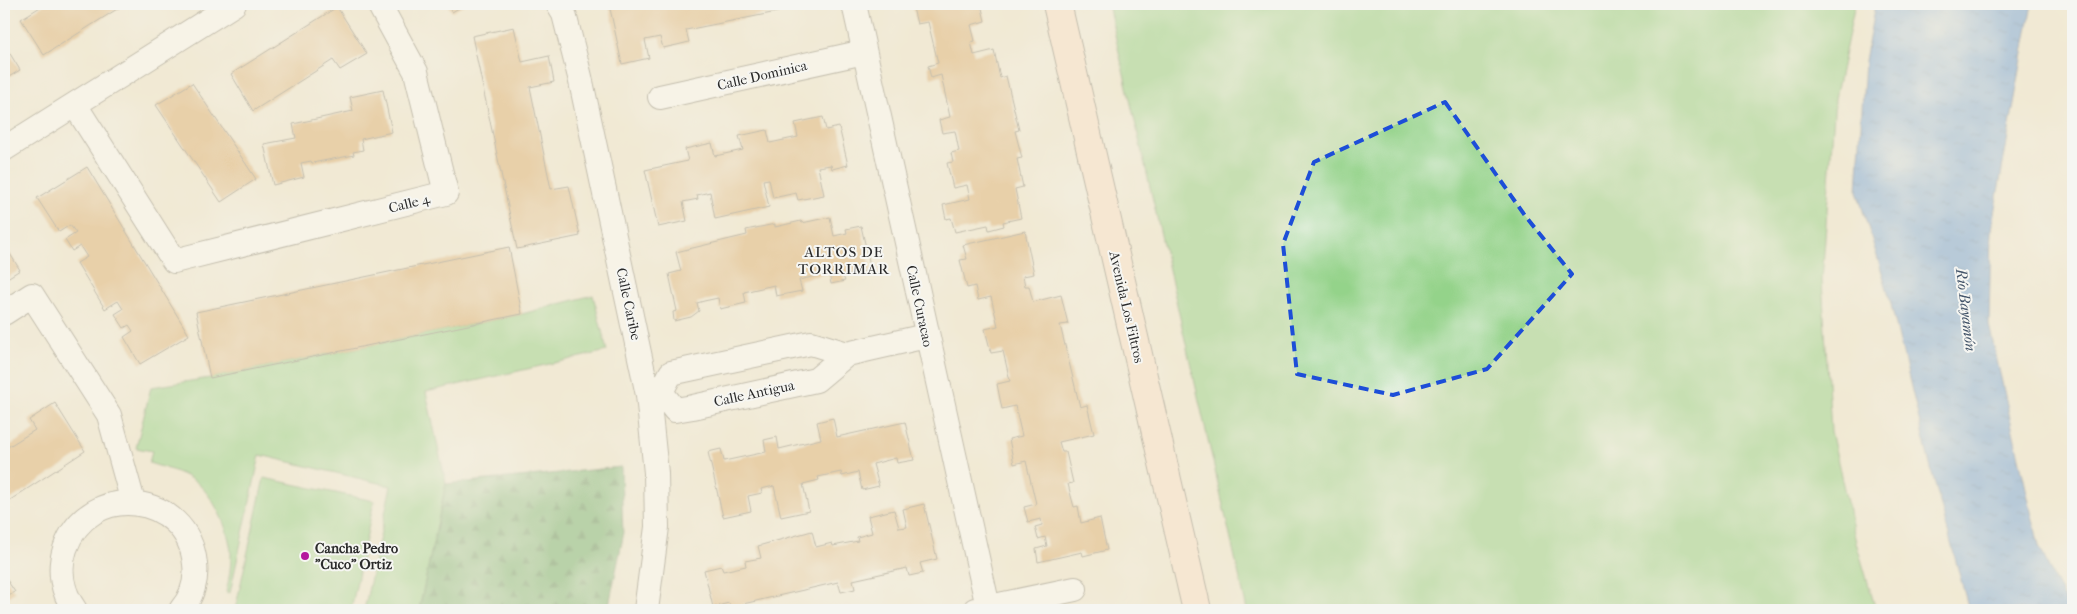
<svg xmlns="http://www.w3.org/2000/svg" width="2077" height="614" font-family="'IM FELL French Canon',serif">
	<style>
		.grass { fill: #94d38a; stroke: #607f5a }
		.forest { fill: url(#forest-firs); stroke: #517050 }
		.water { fill: url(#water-ripples); stroke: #4f6884 }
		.building { fill: #deb176 }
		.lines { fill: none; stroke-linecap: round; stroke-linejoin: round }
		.minor-casing { stroke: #8e8a80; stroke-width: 26 }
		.secondary-casing { stroke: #8e8a80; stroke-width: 30 }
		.minor { stroke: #fff; stroke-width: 24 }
		.secondary { stroke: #fde4d1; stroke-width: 28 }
		.marked { fill: none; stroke: #1d4ed8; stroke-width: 4; stroke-dasharray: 10 6; stroke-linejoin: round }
		.poi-dot { fill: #b5179e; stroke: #f6f6f2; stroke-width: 2 }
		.labels { text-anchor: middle; stroke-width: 4; stroke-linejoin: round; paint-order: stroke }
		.street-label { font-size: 14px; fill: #2b2b2b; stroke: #f6f6f2 }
		.poi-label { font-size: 14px; font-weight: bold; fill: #2b2b2b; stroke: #f6f6f2; text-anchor: start }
		.neighbourhood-label { font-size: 15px; letter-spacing: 1px; fill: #2b2b2b; stroke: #f6f6f2 }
		.water-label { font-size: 15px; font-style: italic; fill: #44556a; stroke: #f6f6f2 }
	</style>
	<defs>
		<pattern id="forest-firs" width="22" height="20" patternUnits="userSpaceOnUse" patternTransform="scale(1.25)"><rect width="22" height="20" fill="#77b576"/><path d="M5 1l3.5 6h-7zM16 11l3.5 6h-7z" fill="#629361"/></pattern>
		<pattern id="water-ripples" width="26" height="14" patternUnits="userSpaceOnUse" patternTransform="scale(1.25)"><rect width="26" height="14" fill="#73a4de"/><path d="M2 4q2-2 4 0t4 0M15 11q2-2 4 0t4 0" fill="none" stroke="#5f86b4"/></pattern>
	</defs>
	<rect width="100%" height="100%" fill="#f6f6f2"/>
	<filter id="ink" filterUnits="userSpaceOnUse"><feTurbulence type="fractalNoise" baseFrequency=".02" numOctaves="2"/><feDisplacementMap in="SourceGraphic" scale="10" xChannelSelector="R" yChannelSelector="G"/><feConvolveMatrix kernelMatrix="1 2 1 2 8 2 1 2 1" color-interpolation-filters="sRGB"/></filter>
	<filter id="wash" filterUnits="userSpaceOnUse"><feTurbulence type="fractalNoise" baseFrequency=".0096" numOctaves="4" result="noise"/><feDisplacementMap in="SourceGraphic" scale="20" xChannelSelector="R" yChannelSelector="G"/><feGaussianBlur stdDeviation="1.12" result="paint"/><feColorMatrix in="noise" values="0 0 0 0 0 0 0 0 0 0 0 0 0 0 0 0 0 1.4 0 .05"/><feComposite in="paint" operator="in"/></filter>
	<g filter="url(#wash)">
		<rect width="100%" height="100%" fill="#f1e9d4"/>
		<!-- grass -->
		<path class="grass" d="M1108,4H1855L1835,99L1822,280L1831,431L1856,542L1876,610H1247Z
			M593,295L607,351L426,392L446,484L419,610H364L391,486L260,455L230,593L226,592C229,580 231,567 231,554C230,530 213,493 193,480C179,471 164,468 149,463L152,451L136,448L151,387L210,378L522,314Z
			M264,478L374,501L351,610H235Z"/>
		<!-- forest -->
		<path class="forest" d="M621,467L623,537L608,610H419L446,484Z"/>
		<!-- water -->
		<path class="water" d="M1875,4H2032L1991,230L1989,325L2039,546L2069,610H1969L1930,465L1888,292L1857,191L1865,61Z"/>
		<g id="blocks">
			<!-- building -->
			<path class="building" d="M45,4H125L44,55L21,19Z
				M447,4H466L452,12Z
				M609,4H802V5L797,6V8L686,30L689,42L677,45L663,48L660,37L645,40L649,58L622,64Z
				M912,4H981L985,21L971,25L975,41L971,42L974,55L994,50L1000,78L1006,76L1019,130L1015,131L1022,158L1017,159L1023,187L1015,189L1021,218L1003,222L1004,226L989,230L988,225L955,232L951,218L946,219L943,205L970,199L967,185L953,188L947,163L953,162L951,153L959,151L955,131L942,133L939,120L950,117L941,75L931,78L928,66L938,63L928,22L917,24Z
				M337,7L367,54L340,70L333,60L253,111L231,74Z
				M514,27L522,62L549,56L554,82L530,87L551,189L569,186L580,236L517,249L472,36Z
				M4,44L20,70L4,80Z
				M192,83L256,179L221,202L156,105Z
				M383,90L392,132L361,139L363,150L353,152L354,155L312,163L311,161L301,163L304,177L273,185L264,144L296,138L293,124L353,111L350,97Z
				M823,117L826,130L839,127L848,165L832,169L831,165L818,167L824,195L798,200L796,193L773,198L769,179L763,180L769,207L715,219L710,192L697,195L698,199L683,202L687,221L658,227L645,170L688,161L685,149L712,143L715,156L743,150L739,136L767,130L770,143L798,137L795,123Z
				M87,167L189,335L140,364L124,337L133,331L129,325L124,328L115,314L123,309L118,301L105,309L77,263L87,257L80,246L72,251L65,240L76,233L70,225L59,232L37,198Z
				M830,217L834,236L847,233L846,229L861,226L871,270L843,276L845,281L831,284L829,273L799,280L802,291L776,296L774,285L744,292L746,303L720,309L718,298L704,301L697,303L699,311L691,317L674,321L673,312L677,311L669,274L681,271L676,252L747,235L746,230L775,224V227L801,221L802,223Z
				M1025,231L1034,274L1023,276L1025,286H1029L1033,302L1061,295L1068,324L1060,325L1080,407L1087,405L1094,434L1059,442L1062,452H1066L1073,483L1068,484L1071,496L1074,507L1078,506L1081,523L1100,518L1107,550L1083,556L1082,552L1038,562L1036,549L1047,546L1045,537L1038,539L1035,527L1042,525L1041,519L1028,522L1024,507L1036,504L1026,461L1014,464L1009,439L1022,436L1015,406L1002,409L997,384L1010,381L1003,351L991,353L985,329L998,326L991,297L978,300L975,286L967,288L960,260L967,259L963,245Z
				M4,244L20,270L4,280Z
				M509,247L522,314L210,378L196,312Z
				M55,403L85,451L4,504V444L6,448L35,430L29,420Z
				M833,418L837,437L905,422L914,460L897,463L896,458L873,464L879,486L862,490L858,472L842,476L841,472L818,477L819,480L803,484L809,511L781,517L774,486L761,489L762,493L748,496L751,511L723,517L708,452L721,449L724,461L766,452L764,440L777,437L779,449L821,439L817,422Z
				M924,504L937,559L920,563L923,573L909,576L907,568L853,580L855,589L841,592L838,582L743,604L744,610H731L729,603L713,607L704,570L721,566L723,571L746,566L745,561L761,558L758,546L812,531L816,547L832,543L833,546L858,541L857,537L872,533L868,516L894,510L899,528L907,527L903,509Z
				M5,577L15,592L4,599V578Z"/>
		</g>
	</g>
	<g filter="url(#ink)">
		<use href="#blocks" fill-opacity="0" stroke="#8e8a80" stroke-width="1"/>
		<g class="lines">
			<defs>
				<path id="minor" d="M558,4L564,14L580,77L648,395L656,473L657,527L646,610
					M854,4L988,607
					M660,97L864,52
					M75,105L174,261L446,193L416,72L379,4
					M4,149L234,4
					M4,313L32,295L109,415L133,502
					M661,392L675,410L693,407L816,380L847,354L926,336
					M648,395L661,392L671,373L811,343L847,354
					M75,610C62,592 58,570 65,549C88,480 188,492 195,564C197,580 192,597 181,610
					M975,610L1075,589"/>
				<path id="secondary" d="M1057,4L1197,610"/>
			</defs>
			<!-- minor casing -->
			<use href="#minor" class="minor-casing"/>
			<!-- secondary casing -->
			<use href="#secondary" class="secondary-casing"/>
			<!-- minor -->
			<use href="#minor" class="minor"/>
			<!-- secondary -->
			<use href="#secondary" class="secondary"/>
		</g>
	</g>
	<!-- marked area -->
	<path d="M0 0H2077V614H0ZM1445,102L1526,217L1572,274L1487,369L1393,395L1297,374L1283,244L1314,162Z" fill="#f1e9d4" fill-opacity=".55" fill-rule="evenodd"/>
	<path class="marked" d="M1445,102L1526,217L1572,274L1487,369L1393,395L1297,374L1283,244L1314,162Z"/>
	<!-- markers -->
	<circle class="poi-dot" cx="305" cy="556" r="5"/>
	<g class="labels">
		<!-- street labels -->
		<g class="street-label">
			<text transform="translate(762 75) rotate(-13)" y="5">Calle Dominica</text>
			<text transform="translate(409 203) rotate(-14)" y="5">Calle 4</text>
			<text transform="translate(629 304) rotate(78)" y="5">Calle Caribe</text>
			<text transform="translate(920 306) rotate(78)" y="5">Calle Curacao</text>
			<text transform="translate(1127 307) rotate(77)" y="5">Avenida Los Filtros</text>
			<text transform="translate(754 393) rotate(-12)" y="5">Calle Antigua</text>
		</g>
		<!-- poi labels -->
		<g class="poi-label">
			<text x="315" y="553">Cancha Pedro<tspan x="315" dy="16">"Cuco" Ortiz</tspan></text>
		</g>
		<!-- neighbourhood labels -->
		<g class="neighbourhood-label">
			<text x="844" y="257">ALTOS DE<tspan x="844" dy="17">TORRIMAR</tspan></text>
		</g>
		<!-- water labels -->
		<g class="water-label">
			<text transform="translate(1966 310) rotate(83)" y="5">Río Bayamón</text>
		</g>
	</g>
	<!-- margin -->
	<rect width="2077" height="614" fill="none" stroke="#f6f6f2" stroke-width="20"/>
</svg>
